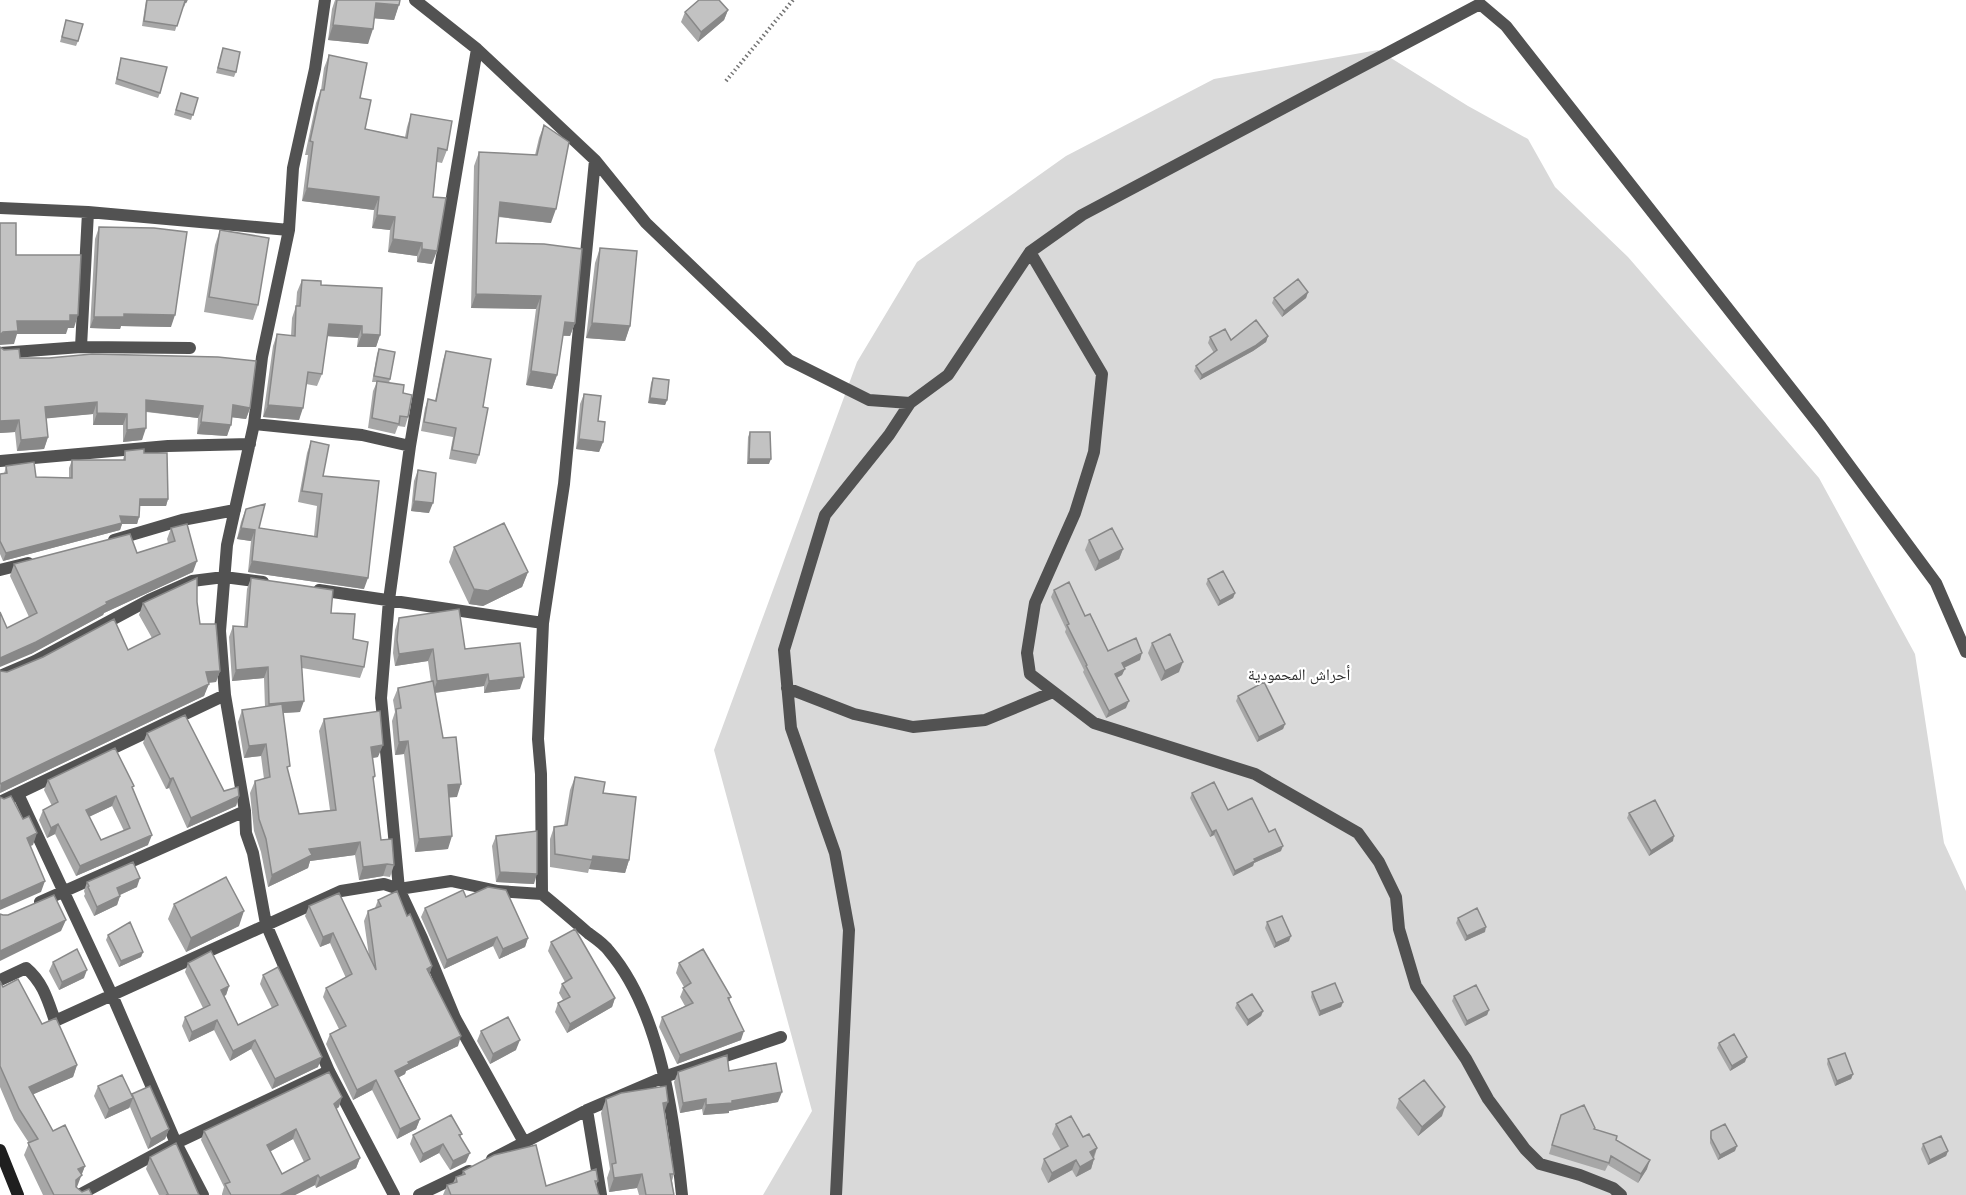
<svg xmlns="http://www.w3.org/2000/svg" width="1966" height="1195" font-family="Poppins,'Noto Naskh Arabic',sans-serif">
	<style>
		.green { fill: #d9d9d9 }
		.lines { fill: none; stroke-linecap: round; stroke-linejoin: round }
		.path { stroke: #747474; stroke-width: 4; stroke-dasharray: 1.5 3; stroke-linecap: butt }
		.street { stroke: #525252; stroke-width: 12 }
		.secondary { stroke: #1f1f1f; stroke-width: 12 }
		.wall { fill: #a7a7a7; fill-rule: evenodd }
		.shaded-wall { fill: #888 }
		.building { fill: #c2c2c2; stroke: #888; stroke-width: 1.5; fill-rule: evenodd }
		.labels { text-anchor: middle; stroke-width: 4.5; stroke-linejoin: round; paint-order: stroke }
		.park-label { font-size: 16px; fill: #303030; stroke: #fff }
	</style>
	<rect width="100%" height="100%" fill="#fff"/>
	<!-- green -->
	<path class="green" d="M1378,50L1468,106L1528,139L1555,187L1628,257L1819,478L1915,654L1944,843L1966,891V1195H763L812,1111L714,750L857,362L917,262L1066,156L1214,79Z"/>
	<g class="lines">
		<!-- path -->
		<path class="path" d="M726,81L793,0"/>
		<!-- street -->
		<path class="street" d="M325,0L315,69L293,168L289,230L262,357L254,424L227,545L220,631L225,695L245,811L246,833L253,853L266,924L329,1071L394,1195
			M415,0L477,49L595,160L646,223L789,360L869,400L910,403L948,375L1030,252L1082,215L1480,4L1506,26L1821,427L1936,583L1966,652
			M477,49L410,446L389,600L381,698L399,889L422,938L455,1018L524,1142
			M595,160L564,484L543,623L538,739L541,774L542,894C558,907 573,920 588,933C595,938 604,944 609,951C661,1012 674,1118 682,1195
			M0,208L88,212L289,230
			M1030,252L1102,374L1094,452L1075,513L1035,603L1027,653L1030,674L1094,723L1255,774L1358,833L1379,862L1396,897L1399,929L1416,986L1466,1059L1488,1099L1525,1149L1540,1164L1580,1175L1613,1188L1621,1195
			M81,347L88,212
			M0,353L81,347L190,348
			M254,424L362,435L410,446
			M0,461L168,446L250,444
			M114,540L182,520L235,510
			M0,570L28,563
			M319,590L543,623
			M0,676L35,661L149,600L192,581L224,577L263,582
			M787,688L854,714L913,727L985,720L1053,692
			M18,794L112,995L176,1143L203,1195
			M0,802L225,695
			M40,902L245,811
			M0,980L26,968C43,982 48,1001 55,1021L341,891L384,884L399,889L451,881L498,891L542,894
			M587,1110L601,1195
			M492,1159L587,1110L664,1077L781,1037
			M79,1195L176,1143L329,1071
			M419,1195L469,1171
			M836,1195L849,930L835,853L791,728L784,650L825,515L889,435L910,403"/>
		<!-- secondary -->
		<path class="secondary" d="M0,1150L18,1195"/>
	</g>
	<!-- wall -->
	<path class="wall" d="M146,0H187L184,7L183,6L175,31L142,26Z
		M335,0H400L394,20L374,18L368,44L328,40L332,9Z
		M728,10L724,20L698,42L681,22L685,12Z
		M66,20L78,41L76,46L60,42Z
		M223,48L236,72L234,77L216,73Z
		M329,55L360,98L365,129L405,137L407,127L411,114L447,150L442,163L437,162L433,197L432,264L417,262V256L388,252L390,230L372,228L374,210L302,201L308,155H305L316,103L321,90L324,68Z
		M121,58L160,93L158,98L115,84Z
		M181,93L198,98L191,120L174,115Z
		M544,125L551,223L498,217L496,243L575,323L570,336H563L557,375L552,389L526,385L536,309L471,308L474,166L479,152L535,155L539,138Z
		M99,227L171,327L121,326L120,329L90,328L95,239Z
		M220,230L258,305L253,320L204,312L215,245Z
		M600,248L630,326L625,341L586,338L595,263Z
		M302,280L321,285L380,335L376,347H357L358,338L327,336L322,374L317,386L306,384L299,420L263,417L273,346L277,334L291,336L292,318L296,306L297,292Z
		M1308,292L1306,298L1282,317L1272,303L1274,298Z
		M1268,336L1266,342L1253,351L1200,380L1194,371L1196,366L1214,353L1208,343L1210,337L1231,340Z
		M0,347L20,358L250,408L246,419L232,417L227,436L197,434L198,418L146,412L142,440L123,442V425H93V414L46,418L48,437L44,449L17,451L15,432L0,433Z
		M379,349L390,379L389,383L403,393L408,417L405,427L398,426L395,434L368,428L373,391L377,382H372L377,354Z
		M446,351L483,407L479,455L476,464L449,459L453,437L421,431L425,408L428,399L435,401L443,360Z
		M653,378L667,400L665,405L648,403L651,383Z
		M584,394L598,421L603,442L599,452L576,449L580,404Z
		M750,432L769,464H747L748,437Z
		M311,441L323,476L364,589L248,572L251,541L237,539L241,522L245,511L259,528L314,536L317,506L298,502L307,453Z
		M125,451L144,453L168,499L166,506H139V517L137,524H122L120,530L3,561L0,554V474H4L6,466L36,477L69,478V468L72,460H123Z
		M418,470L429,513L411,511L414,481Z
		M171,528L193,572L104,613L103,615L31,654L7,628L29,617L10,576L14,564L137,553L168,543L167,539Z
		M1089,540L1123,549L1119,559L1095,571L1085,550Z
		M454,547L528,572L522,587L483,606L469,604L449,562Z
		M251,578L331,613L353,639L364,667L360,678L302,668L300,712L283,713L288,772L299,814L330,810L319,731L324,719L378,757L372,758L375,776L373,781L381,840L394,865L390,877L383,876L359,880L355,855L310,861L308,868L268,887L261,852L254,831L250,793L255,781L264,779L261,756L244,758L238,722L242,710L265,707L264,678L232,681L229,637L233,626L244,627L247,589Z
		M1208,579L1235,593L1233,598L1218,606L1206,584Z
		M1054,590L1085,616L1108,651L1140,660L1124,668L1122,675L1117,678L1126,708L1106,718L1083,672L1084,670L1065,632L1066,629L1051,597Z
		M197,602L200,624L220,671L216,682L208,683L204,696L0,793V671L7,672L128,650L152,638L139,615L143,603Z
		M399,618L465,649L520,689L484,693V686L435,693L443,738L457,797H449L448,849L415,852L404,754L395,755L392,721L395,712L393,700L398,688L431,682L428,661L395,666L393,653L395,630Z
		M1152,643L1179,672L1161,681L1148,653Z
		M1238,696L1285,724L1283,729L1257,742L1236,701Z
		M147,733L224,791L239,796L236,806L187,828L169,788L166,789L143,743Z
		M575,777L603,793L629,860L625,873L589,869L588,873L550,867V839L554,827L564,826L570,790Z
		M48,780L132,789L148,845L76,876L55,834L47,838L39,820L43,810L52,806L44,790ZM112,806L124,831L101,840L89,817Z
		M1192,793L1228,810L1269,832L1281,851L1254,863L1253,866L1233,876L1214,835L1210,837L1190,798Z
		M1629,813L1673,841L1649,856L1627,818Z
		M496,836L534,884L496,882L492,846Z
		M87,882L137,887L120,895V896L117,905L94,916L84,896L85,894L84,891Z
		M466,897L528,938L525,947L499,959L493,946L444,969L421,917L425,908Z
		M378,900L407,916L432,966L429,975L458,1046L406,1071L405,1074L399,1077L420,1119L416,1129L397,1139L372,1090L353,1100L326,1044L330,1034L339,1029L323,997L326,988L346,978L330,943L320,947L305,916L309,906L369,956L364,921L368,911L375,908Z
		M174,904L239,926L186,952L168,919Z
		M1458,918L1485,932L1465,941L1456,923Z
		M1267,922L1289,941L1274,948L1265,928Z
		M108,935L143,952L141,957L119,967L106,940Z
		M551,942L615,998L612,1007L567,1033L555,1012L558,1003L563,1000L559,993L562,984L565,982L548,951Z
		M53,962L84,978L59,990L49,971Z
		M188,963L229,986L226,995L224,996L238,1025L272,1008L260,984L263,975L318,1067L272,1089L251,1049L230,1061L214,1030L189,1042L182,1026L185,1017L203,1008L185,972Z
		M679,963L731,997L729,1001L741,1040L677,1064L659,1027L662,1017L685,1006L680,997L684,987L676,973Z
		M0,981L3,987L42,1024L77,1065L73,1077L33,1094L53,1131L85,1166L76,1187L82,1192L92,1195H43L24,1155L29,1143L14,1120L0,1087Z
		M1312,992L1343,1002L1341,1007L1319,1016L1311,997Z
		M1454,996L1489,1010L1487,1015L1465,1026L1452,1001Z
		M1237,1003L1263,1011L1261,1016L1247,1026L1235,1008Z
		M481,1031L516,1050L490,1064L477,1041Z
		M1719,1043L1745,1062L1730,1071L1717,1048Z
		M1828,1059L1853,1074L1851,1079L1835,1086L1827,1064Z
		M729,1071L778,1102L729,1111V1113L703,1115L702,1109L680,1113L674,1082L678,1072Z
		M98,1086L131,1095L132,1094L169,1129L165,1139L148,1149L130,1107L129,1108L105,1119L94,1096Z
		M606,1099L665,1112L674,1174L672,1181L674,1195H639L637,1188L609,1192L607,1178L610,1169L601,1113Z
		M1399,1099L1442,1116L1418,1136L1396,1108Z
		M339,1107L336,1109L360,1158L356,1168L316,1188L315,1185L295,1195H222V1194L224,1187L201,1140L204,1131ZM293,1139L304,1162L282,1174L270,1151Z
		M1558,1123L1595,1128V1129L1616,1140L1647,1169L1638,1183L1608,1165L1605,1171L1549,1154Z
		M1056,1124L1083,1137L1097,1148L1091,1169L1076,1177L1072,1170L1048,1183L1041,1169L1044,1159L1061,1150L1052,1134Z
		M1711,1131L1735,1151L1718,1160L1710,1143V1136Z
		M462,1134L460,1137L466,1162L450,1170L439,1153L420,1163L410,1144L413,1135Z
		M1923,1144L1948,1151L1946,1156L1928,1165L1921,1149Z
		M150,1157L199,1195H159L146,1169Z
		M463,1171L546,1186L598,1181L596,1185L599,1195H443L447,1185L453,1183L456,1177L462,1175Z"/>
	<!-- shaded-wall -->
	<path class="shaded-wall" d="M376,3L399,5L394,20L370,18Z
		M728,10L724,20L698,42L701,32Z
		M333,25L373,29L368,44L328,40Z
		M307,188L379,197L374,210L302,201Z
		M500,202L556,209L551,223L495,216Z
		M377,215L395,217L390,230L372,228Z
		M393,239L422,243L417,256L388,252Z
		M422,249L437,251L432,264L417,262Z
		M1308,292L1306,298L1282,317L1284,311Z
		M476,294L541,296L536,309L471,308Z
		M124,314L175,315L171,327L121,326L120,329L90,328L94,317Z
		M70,315H78L74,328H68L66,334H17L14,344L0,345V335L17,321Z
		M565,322L575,323L570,336L560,335Z
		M592,323L630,326L625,341L586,338Z
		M329,324L362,326L358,338L325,336Z
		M362,334L380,335L376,347H357Z
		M1268,336L1266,342L1253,351L1200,380L1202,375Z
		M531,371L557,375L552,389L526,385Z
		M650,398L667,400L665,405L648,403Z
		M146,400L203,406L198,418L142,411Z
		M97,402L93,414L41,419L45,407Z
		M233,405L250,408L246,419L229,417Z
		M268,405L303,408L299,420L263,417Z
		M97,413L127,414L123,425H93Z
		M19,420L15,432L0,433V421Z
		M201,422L231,425L227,436L197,434Z
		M146,428L142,440L123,442L127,430Z
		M48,437L44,449L17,451L21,440Z
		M579,439L603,442L599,452L576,449Z
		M749,459H771L769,464H747Z
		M140,499H168L166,506H137Z
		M414,501L433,503L429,513L411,511Z
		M120,516L139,517L137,524H122L120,530L3,561L6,553Z
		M241,528L255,530L251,541L237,539Z
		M1123,549L1119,559L1095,571L1099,561Z
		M197,561L193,572L104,613L103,615L31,654L0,667V658L1,657L106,602Z
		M252,561L368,578L364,589L248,572Z
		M528,572L522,587L483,606L469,604L474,589Z
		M1235,593L1233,598L1218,606L1220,601Z
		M433,649L428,661L395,666L399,654Z
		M1142,653L1140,660L1119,670L1122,663Z
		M1183,662L1179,672L1161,681L1165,671Z
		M268,667L264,678L232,681L236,670Z
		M1125,669L1122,675L1112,680L1115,674Z
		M220,671L216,682L202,683L206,672Z
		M488,674L484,686L433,693L437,681Z
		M524,677L520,689L484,693L489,681Z
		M209,684L204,696L0,793L1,783Z
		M304,701L300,712L265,714L269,704Z
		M1129,701L1126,708L1106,718L1109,711Z
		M1285,724L1283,729L1257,742L1259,737Z
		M408,741L404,754L395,755L399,742Z
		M266,744L261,756L244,758L249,746Z
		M383,745L378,757L366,759L371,747Z
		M173,778L169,788L166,789L170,779Z
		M461,784L457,797L443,798L448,785Z
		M116,796L112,806L82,820L86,810Z
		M239,796L236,806L187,828L191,818Z
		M58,824L55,834L47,838L51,828Z
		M1216,830L1214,835L1210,837L1212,832Z
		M37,833L33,845L22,850L27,838Z
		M152,835L148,845L76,876L80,866Z
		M452,836L448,849L415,852L419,839Z
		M1674,836L1673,841L1649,856L1651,851Z
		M360,842L355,855L310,861L308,868L268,887L272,875L309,849Z
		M1283,846L1281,851L1254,863L1253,866L1233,876L1235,871L1254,859Z
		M593,856L629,860L625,873L589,869Z
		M387,864L383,876L359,880L363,867Z
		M500,872L537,874L534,884L496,882Z
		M140,878L137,887L113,898L117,888Z
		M45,881L41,892L0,910V901Z
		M120,896L117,905L94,916L97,907Z
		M244,911L239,926L186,952L191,938Z
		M66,920L61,931L0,961V951Z
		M1486,927L1485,932L1465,941L1467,936Z
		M333,933L330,943L320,947L323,937Z
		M1291,936L1289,941L1274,948L1276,943Z
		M497,937L493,946L444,969L447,960Z
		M528,938L525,947L499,959L503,949Z
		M143,952L141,957L119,967L121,961Z
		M432,966L429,976L427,969Z
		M87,970L84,978L59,990L62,982Z
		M229,986L226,995L218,999L221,990Z
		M615,998L612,1007L567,1033L570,1024Z
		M1343,1002L1341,1007L1319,1016L1320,1011Z
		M1489,1010L1487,1015L1465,1026L1467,1021Z
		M1263,1011L1261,1016L1247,1026L1248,1020Z
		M217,1020L214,1030L189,1042L192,1032Z
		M744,1031L741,1040L677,1064L680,1055Z
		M461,1036L458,1046L406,1071L405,1074L392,1081L395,1071L408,1062Z
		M255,1040L251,1049L230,1061L233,1051Z
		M520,1040L516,1050L490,1064L493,1054Z
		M322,1057L318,1067L272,1089L275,1079Z
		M1747,1057L1745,1062L1730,1071L1732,1066Z
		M77,1065L73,1077L25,1098L29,1087Z
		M1853,1074L1851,1079L1835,1086L1837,1081Z
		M376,1080L372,1090L353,1100L357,1090Z
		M782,1092L778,1102L729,1111V1113L703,1115L706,1105Z
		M342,1097L339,1107L330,1114L334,1104Z
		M133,1098L129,1108L105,1119L109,1109Z
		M706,1099L702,1109L680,1113L683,1103Z
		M668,1102L663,1116V1103Z
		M1445,1107L1442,1116L1418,1136L1422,1127Z
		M420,1119L416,1129L397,1139L400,1129Z
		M169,1129L165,1139L148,1149L151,1139Z
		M296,1129L293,1139L264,1155L267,1145Z
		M443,1144L439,1153L420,1163L423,1154Z
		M1737,1146L1735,1151L1718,1160L1720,1155Z
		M1097,1148L1093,1158L1090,1152Z
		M1948,1151L1946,1156L1928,1165L1930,1160Z
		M470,1153L466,1162L450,1170L453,1161Z
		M360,1158L356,1168L316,1188L320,1178Z
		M1094,1159L1091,1169L1076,1177L1080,1167Z
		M1076,1160L1072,1170L1048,1183L1052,1173Z
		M1650,1160L1647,1169L1638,1183L1641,1174Z
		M85,1166L77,1187L72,1191L78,1169Z
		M642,1174L637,1188L609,1192L614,1178Z
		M318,1175L315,1185L295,1195H280Z"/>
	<!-- building -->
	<path class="building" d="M147,0H187L186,2L185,1L177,26L144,21Z
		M337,0H400L399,5L376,3L373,29L333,25Z
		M699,0H719L728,10L701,32L685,12Z
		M66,20L83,24L78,41L62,37Z
		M223,48L240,52L236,72L218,68Z
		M329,55L367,63L360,98L371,100L365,129L407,138L411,114L452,121L447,150L438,148L433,197L446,198L437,251L422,249V243L393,239L395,217L377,215L379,197L307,188L313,142L310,141L321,90H324Z
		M121,58L167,67L160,93L117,79Z
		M181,93L198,98L193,115L176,110Z
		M544,125L569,142L556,209L500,202L496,243L544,244L582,249L575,323L565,322L557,375L531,371L541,296L476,294L479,152L537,155Z
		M0,223H16V255H81L78,315H70V321H17L18,331L3,332L0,335Z
		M99,227L154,228L187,232L175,315L124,314V317H94Z
		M220,230L269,238L258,305L209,297Z
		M600,248L637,251L630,326L592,323Z
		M1298,279L1308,292L1284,311L1274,298Z
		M302,280L321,281V285L382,288L380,335L362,334V326L329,324L322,374L308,372L303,408L268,405L277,334L295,336L296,306H300Z
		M1256,320L1268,336L1255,346L1202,375L1196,366L1217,350L1210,337L1225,329L1231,340Z
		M0,347L4,350L19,349L20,358H49L92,354L218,357L256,361L250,408L233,405L231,425L201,422L203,406L146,400V428L127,430V414L97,413V402L45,407L48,437L21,440L19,420L0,421Z
		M379,349L395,352L390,379L374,376Z
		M446,351L491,359L483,407L488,408L479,455L452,450L456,428L424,422L428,399L436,401Z
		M653,378L669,380L667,400L650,398Z
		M377,381L404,385L403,393L412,395L408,417L400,416L399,424L372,418Z
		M584,394L601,396L598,421L605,422L603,442L579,439Z
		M750,432H770L771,459H749Z
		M311,441L329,445L323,476L379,481L368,578L252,561L255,530L241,528L246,509L265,504L259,528L317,537L322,494L302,491Z
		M144,449V453H167L168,499H140L139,517L120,516L122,523L6,553L0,541V474L7,473L6,466L34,462L36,477L72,478V460H125V451Z
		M418,470L436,473L433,503L414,501Z
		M504,523L528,572L488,591L474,589L454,547Z
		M187,524L197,561L106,602L107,604L36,642L0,658V612L7,628L37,613L14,564L130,534L137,553L175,541L171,528Z
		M1112,528L1123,549L1099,561L1089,540Z
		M1223,571L1235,593L1220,601L1208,579Z
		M197,578V602L200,624H216L220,671L206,672L209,684L0,784V671L7,672L43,657L114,619L128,650L160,634L143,603Z
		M251,578L333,590L331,613L355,614L353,639L368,642L364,667L301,656L304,701L269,704L268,667L236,670L233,626L247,627Z
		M1069,582L1085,616L1090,614L1108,651L1136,638L1142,653L1122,663L1125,669L1115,674L1129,701L1109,711L1086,666L1087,665L1067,625L1069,624L1054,590Z
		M459,609L465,649L520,643L524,677L489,681L488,674L437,681L433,649L399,654L397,640L399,618Z
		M1170,634L1183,662L1165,671L1152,643Z
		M433,681L443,738L456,737L461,784L448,785L452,836L419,839L408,741L399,742L396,709L401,708L398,688Z
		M1264,682L1285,724L1259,737L1238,696Z
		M282,704L290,766L287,767L299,814L336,810L324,719L380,711L383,745L371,747L375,776L373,777L381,840L392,839L394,865L387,864L363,867L360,842L309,849L312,855L272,875L266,839L259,819L255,781L270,777L266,744L249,746L242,710Z
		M185,715L224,791L238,787L239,796L191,818L173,778L170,779L147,733Z
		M115,748L134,786L132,787L152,835L80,866L58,824L51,828L43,810L58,802L48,780ZM116,796L130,828L101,840L86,810Z
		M575,777L605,782L603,793L636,797L629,860L593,856L592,860L555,854L554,827L567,825Z
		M1214,782L1228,810L1252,798L1269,832L1275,829L1283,846L1254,859L1255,861L1235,871L1216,830L1212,832L1192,793Z
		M11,796L23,819L29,816L37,833L27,838L45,881L0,901V797L4,799Z
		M1655,800L1674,836L1651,851L1629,813Z
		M537,831V874L500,872L496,836Z
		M133,862L140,878L117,888L120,896L97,907L88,887L89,886L87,882Z
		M226,877L244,911L191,938L174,904Z
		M488,887L506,890L528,938L503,949L497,937L447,960L425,908L463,890L466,897Z
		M397,891L407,916L410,914L432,966L427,969L461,1036L408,1062L409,1064L395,1071L420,1119L400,1129L376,1080L357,1090L330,1034L346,1026L326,988L352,974L333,933L323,937L309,906L339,893L376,970L368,911L381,906L378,900Z
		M54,895L66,920L0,951V914L3,915H8Z
		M1477,908L1486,927L1467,936L1458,918Z
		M1282,916L1291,936L1276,943L1267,922Z
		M130,922L143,952L121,961L108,935Z
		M575,929L615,998L570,1024L558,1003L570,997L562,984L572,978L551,942Z
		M77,949L87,970L62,982L53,962Z
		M703,949L731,997L728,998L744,1031L680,1055L662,1017L693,1003L683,988L691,983L679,963Z
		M211,951L229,986L221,990L238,1025L278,1005L263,975L278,967L322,1057L275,1079L255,1040L233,1051L217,1020L192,1032L185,1017L210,1005L188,963Z
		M18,979L42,1024L56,1018L77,1065L29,1087L53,1131L65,1125L85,1166L78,1169L82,1175L76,1180V1187L82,1192L89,1189L92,1195H54L28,1143L38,1139L19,1109L0,1066V981L3,987Z
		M1335,983L1343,1002L1320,1011L1312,992Z
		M1476,985L1489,1010L1467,1021L1454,996Z
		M1252,994L1263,1011L1248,1020L1237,1003Z
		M508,1017L520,1040L493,1054L481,1031Z
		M1734,1034L1747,1057L1732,1066L1719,1043Z
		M1845,1053L1853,1074L1837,1081L1828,1059Z
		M727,1055L729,1071L776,1063L782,1092L732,1101V1103L706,1105V1099L683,1103L678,1072Z
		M329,1072L342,1097L334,1104L360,1158L320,1178L318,1175L280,1195H231L225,1184L230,1182L204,1131ZM296,1129L310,1159L282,1174L267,1145Z
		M122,1075L133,1098L109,1109L98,1086Z
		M1424,1080L1445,1107L1422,1127L1399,1099Z
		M150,1086L169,1129L151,1139L132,1094Z
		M666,1086L668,1102L663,1103L674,1174H670L674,1195H646L642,1174L614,1178L612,1164L616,1163L606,1099L621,1093Z
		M1584,1105L1595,1128L1594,1129L1617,1136L1616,1140L1650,1160L1641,1174L1611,1156L1609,1163L1552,1145L1561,1115Z
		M451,1115L462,1134L459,1135L470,1153L453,1161L443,1144L423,1154L413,1135Z
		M1071,1116L1083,1137L1089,1134L1097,1148L1090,1152L1094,1159L1080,1167L1076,1160L1052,1173L1044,1159L1068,1146L1056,1124Z
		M1725,1124L1737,1146L1720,1155L1711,1138V1131Z
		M1941,1136L1948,1151L1930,1160L1923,1144Z
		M176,1143L199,1195H166L168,1194L150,1157Z
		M536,1145L546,1186L596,1169L598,1181H595L599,1195H451L447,1185L457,1182L456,1177L465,1174L463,1171L494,1155Z"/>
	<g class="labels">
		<!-- park labels -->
		<g class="park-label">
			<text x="1299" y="680">أحراش المحمودية</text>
		</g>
	</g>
</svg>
